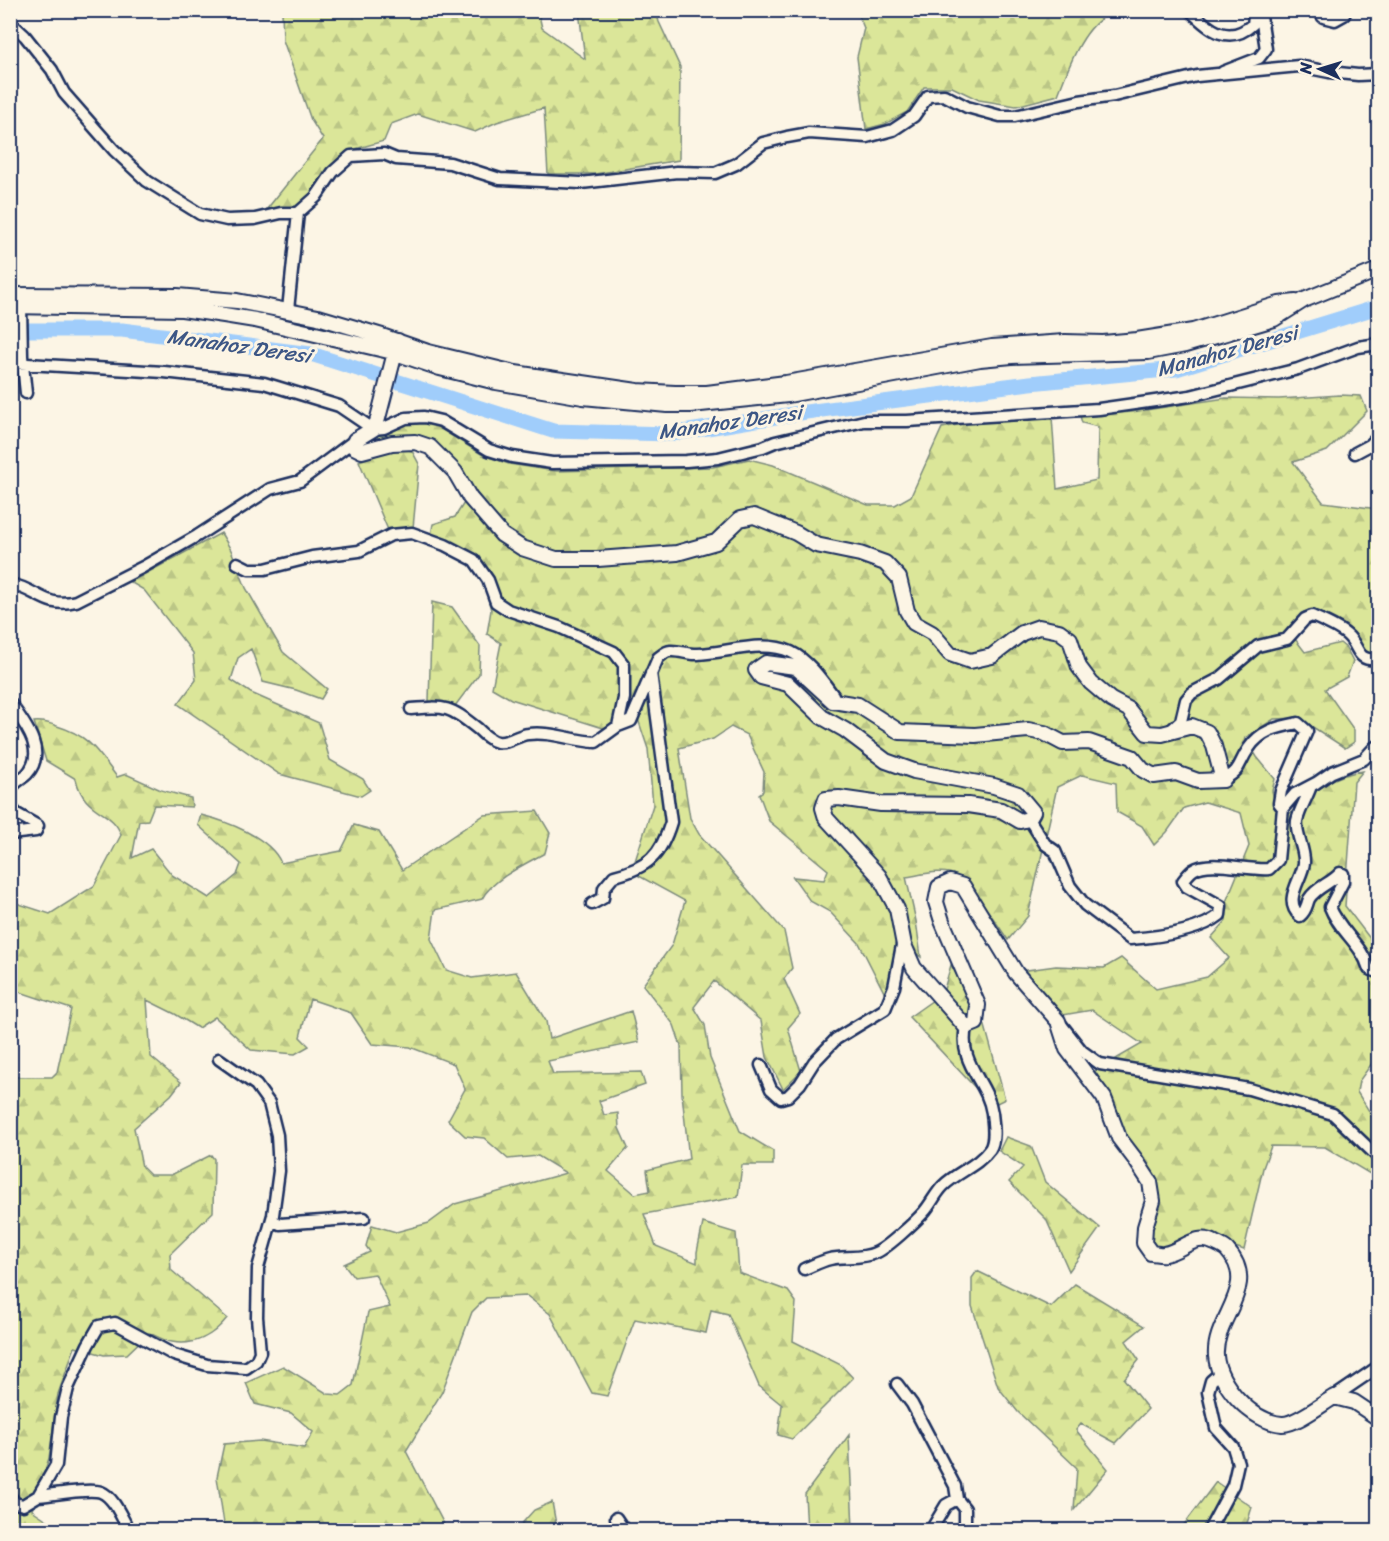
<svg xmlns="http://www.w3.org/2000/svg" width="1389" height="1541" font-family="Sriracha,sans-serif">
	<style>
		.forest { fill: url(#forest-firs); stroke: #7b8a7c; stroke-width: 1.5 }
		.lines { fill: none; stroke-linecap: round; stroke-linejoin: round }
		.river { stroke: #a0cdfb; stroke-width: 15 }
		.street-casing { stroke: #1b2f5e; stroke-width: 15 }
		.secondary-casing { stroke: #1b2f5e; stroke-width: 18 }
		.street { stroke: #fcf5e5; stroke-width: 10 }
		.secondary { stroke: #fcf5e5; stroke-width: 14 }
		.labels { text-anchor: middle; stroke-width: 6; stroke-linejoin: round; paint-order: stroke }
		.water-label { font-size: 21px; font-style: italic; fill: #3c5685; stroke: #fcf5e5 }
	</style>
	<defs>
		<pattern id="forest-firs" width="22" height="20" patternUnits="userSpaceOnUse" patternTransform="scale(1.5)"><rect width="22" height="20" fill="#dbe699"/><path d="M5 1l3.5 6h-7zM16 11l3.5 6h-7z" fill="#bbc686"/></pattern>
	</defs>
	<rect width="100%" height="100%" fill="#fcf5e5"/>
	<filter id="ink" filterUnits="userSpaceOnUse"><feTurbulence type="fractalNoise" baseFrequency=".0167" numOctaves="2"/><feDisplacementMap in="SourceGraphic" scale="12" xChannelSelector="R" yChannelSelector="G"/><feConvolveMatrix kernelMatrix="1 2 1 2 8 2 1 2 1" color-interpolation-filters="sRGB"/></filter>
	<g filter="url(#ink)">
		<!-- forest -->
		<path class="forest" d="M1099,10L1104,17C1081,31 1067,71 1058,95L1016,106L979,100L952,87H924L907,112L885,124L866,129L857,57L864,28L857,11Z
			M282,11H538L542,28L585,59L579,11H656L659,22L680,67L679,160L595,174H548L544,108L497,122L475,132L418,114L391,124L384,141L348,151L335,162L316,190L297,207L267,209L323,139L311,120L283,40Z
			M1340,395L1361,396L1367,411L1327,451L1293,462L1323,502L1378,509V653H1363L1314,613L1304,612L1289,631L1305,652L1340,643L1346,648L1353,661L1347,677L1325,689L1354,730V742L1345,748L1299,718L1274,719L1245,738L1257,757L1275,779L1272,791L1277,811L1288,815C1313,793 1329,775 1363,771L1354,782L1345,906L1378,949V1055L1359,1081L1357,1092C1379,1127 1387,1133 1370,1174L1325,1147L1271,1146L1263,1168L1244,1250L1201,1235L1165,1250L1152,1247L1148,1232L1156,1191L1124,1139L1113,1104L1095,1071L1142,1044L1092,1010L1063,1015L1019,971L1056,966L1104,968L1121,958L1156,989L1207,977L1229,958L1211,938L1226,921V902L1249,846L1241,813L1205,802L1184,808L1167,832L1154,845L1142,826L1117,812L1116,783L1082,775L1057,787L1028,916L1008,940C998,925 971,885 957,876C944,868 920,875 906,877L916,921L921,957L899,940L893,975L886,996L859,943L830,912L810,901L793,877L824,880L828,870L769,821L759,794L763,791L764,772L747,735L731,727L713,739L679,748L690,818L699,834L784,931L792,968L784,979L800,1014L788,1028L801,1071L783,1089L767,1057L761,1021L714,981L694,1007L705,1025L710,1058L740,1131L773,1151V1165H742L738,1197L644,1214L656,1246L697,1263V1252L703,1223L736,1233L739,1273L788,1291L796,1302L793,1341L841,1365L853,1378L792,1439L778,1435L782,1405L759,1386L728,1314L711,1310L706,1333L635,1319L607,1396L592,1393L550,1314L527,1296L486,1298L472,1312L442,1392L406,1451L447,1530H225L217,1477L224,1444L260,1441L304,1448L313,1432L291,1413L255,1404L246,1383L283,1366L328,1394L340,1395L353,1385L368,1312L390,1307L375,1274L354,1277L344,1264L370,1252L366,1246L372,1225L396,1232L429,1223L455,1204L566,1173L538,1156L508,1159L484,1138L465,1136L448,1120L465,1089L454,1064L410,1047L372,1044L351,1013L310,999L300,1037L309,1046L295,1054L251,1050L215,1017L198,1028L175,1014L147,1000L151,1057L181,1082L171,1095L134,1128L142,1167L150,1175H171L211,1155L214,1159L213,1212L170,1254L171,1270L227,1318C213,1336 194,1346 172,1342C164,1341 156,1336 149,1333L127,1354L104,1355L75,1347L58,1394L49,1458L32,1510L62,1530H11V1077H52L57,1072L71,1009L11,989L10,901L50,914L94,886L121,835C113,809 84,815 76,779L46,761L34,722C42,721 49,723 57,726C90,736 97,751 117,777L126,774L161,790L191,798L192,807L154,805L148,820L139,821L132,858L151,849L172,875L209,898L237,875L241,864L198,825L201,815C226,821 270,837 281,863L341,851L354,825L379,832L402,870L484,815L537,811L550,833L545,853C527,863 491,880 482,899L435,910L431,939L446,970L472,978L516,972L546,1021L549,1039L631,1011L639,1042L548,1061L553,1074L641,1072L645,1085L599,1101L604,1115L618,1113L619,1128L628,1148L608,1171L635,1194L650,1191L647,1170L689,1159L682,1094L681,1046L674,1025L643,985L672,945L685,901L639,876L635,861L653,805L648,749L638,719L628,715L606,729L511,699L492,688L501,643L487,634L491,610L478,559L431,535L433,524L455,517L473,489L438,449L378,441L377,436L406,423H431L483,455L509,464L556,471L713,467L749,459L773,465L868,505H895L911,496L942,428L972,422L1052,417L1057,489L1097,480L1098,427L1082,423L1080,416L1132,412L1226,398L1279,399Z
			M398,448L412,451L419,464L413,528L388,530L359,461Z
			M221,533L231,550L246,588L283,652L327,689L321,699L296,690L263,682L251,649L238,658L231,680L251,693L319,723L330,760L363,779L370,790L361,796L279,774L178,704L196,680L193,653L144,590L130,582Z
			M432,602L452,607L480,646L479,674L455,706L429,701Z
			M951,965L985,1026L1005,1099L997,1103L985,1098L909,1017L943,993Z
			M1006,1137L1031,1146L1045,1182L1100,1228L1069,1271L1046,1219L1009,1182L1023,1167L999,1151Z
			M977,1271L1051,1307L1075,1284L1144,1326L1126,1341L1139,1360L1124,1379L1148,1409L1116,1443L1081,1424L1076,1430L1108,1469L1074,1510L1077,1468L1018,1412L998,1387L972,1306V1278Z
			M849,1435L853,1530H807L805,1494Z
			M1216,1482L1252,1507L1245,1530H1180Z
			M552,1502L557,1530H516L534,1510Z"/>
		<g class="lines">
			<!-- river -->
			<path class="river" d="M10,330H122L311,354L553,431L671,434L806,412L1030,383L1176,369L1378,307"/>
			<defs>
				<path id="street" d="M1190,10C1209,30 1229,46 1253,24L1255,10
					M1318,10L1323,17L1335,20L1344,15L1346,10
					M10,22L25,36L52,70L64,93L114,150L147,181L200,214L227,220L255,219L281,213H298L288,310
					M1223,72L1259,58L1266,49L1260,10
					M298,213L316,197L333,172L351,156L384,154L396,159L450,163L500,179L581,183L677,172L715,173L736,164L763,143L787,137L809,133L867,137L893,130L914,116L928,96L944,95L967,107L1000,116H1015L1079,101L1114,96L1197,76L1299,66L1329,72L1358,75L1378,74
					M21,306L22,356L26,393
					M10,363L164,372L264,383L339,406L373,429L384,428L406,418L424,417L441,421L489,450L512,457L552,463L686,461L718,458L763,447L775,442L864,421H907L1099,409L1190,396L1298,369L1358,347L1378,344
					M1355,453L1370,445L1378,437
					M237,563L249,569H265L312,557L359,551L391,535L412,533L445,545L474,560L488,580L496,602L508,610L559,627L614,652L624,665V698L618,726
					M10,584C37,589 45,609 76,601L143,567L197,536L270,489L300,481L355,440
					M10,703C24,723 48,751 27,774C21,780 14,782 10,790
					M411,709C447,706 449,706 478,729C483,734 489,740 497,742C508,744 517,735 528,734C551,731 573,741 596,742L618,726L631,721L658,658C662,655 666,651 670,651C679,650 689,655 698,654C727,653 763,639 791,652C808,660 822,680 833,695
					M1169,732L1181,721L1186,700L1192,693L1219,679L1258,646L1287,639L1305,619L1312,616C1323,621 1338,627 1347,635C1360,646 1355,662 1378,659
					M1223,780C1243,769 1237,765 1249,748C1261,730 1278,727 1298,723L1307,731L1281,791L1279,803L1283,808L1295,794L1316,783L1332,772L1364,759L1375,747
					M1311,786C1307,798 1299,810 1297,821C1295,835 1305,848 1304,863C1302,880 1282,900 1300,916C1307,910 1306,906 1309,899C1316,887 1332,883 1340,873L1343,874V882L1330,907C1339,931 1362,944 1369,969L1378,972
					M10,807L17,814L38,826L36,831L10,834
					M1029,819L1045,844L1055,851L1070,886L1085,905L1130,939C1157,937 1199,932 1220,915L1221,906L1187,887L1183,881C1186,877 1189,873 1193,870C1209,859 1249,871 1269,869L1278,860L1283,808
					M592,904L603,898L604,888L614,876C648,868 661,855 671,822L651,673
					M1060,1023L1082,1051L1100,1064L1249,1089L1333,1114L1378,1157
					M761,1065L771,1089L781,1098L788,1096L800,1084L814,1062L836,1039L885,1009L894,987L903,940
					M272,1220L280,1224L364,1218
					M804,1269C812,1266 821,1261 830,1259C844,1256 862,1259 875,1253C886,1249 916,1221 924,1212C931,1204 936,1193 943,1186C957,1172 978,1166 990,1149C996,1139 993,1124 992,1113C987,1080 958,1065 966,1027
					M897,1384L912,1404L955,1486L957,1499
					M1334,1397L1378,1367
					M10,1496L15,1503L23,1505L38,1496L56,1465L61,1417L68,1388L88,1345L99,1326L115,1323L174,1355L207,1365L246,1368L256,1361L260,1352L257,1317L258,1268L273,1215L279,1171L277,1135L269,1103L256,1085L219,1059
					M38,1496C51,1495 89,1488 101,1492C114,1497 122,1519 129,1530
					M616,1518L624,1530
					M931,1530L946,1505L957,1499L965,1509V1530
					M1209,1530L1233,1485L1238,1463L1233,1447L1216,1428L1208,1392L1211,1381L1219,1374"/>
				<path id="secondary" d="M10,295L177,296L237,301L318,317L382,336L428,352L515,373L637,391L675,393H707L786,383L992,347L1065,342L1103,343L1137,340L1193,331L1279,304L1296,302
					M10,306L182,309L224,315L255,320L393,352L440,368L496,382L583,397L667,405H691L788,395L980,359L1012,356L1148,352L1185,345L1274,319L1304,300L1378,270
					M398,341L377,422L373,429L355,440L354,447L362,451L392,443L415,442L430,447L455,472L470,498L502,535L522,548L556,559H598L677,553L716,542L740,519L754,516L796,533L816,545L860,554L885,563L899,578L907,611L914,623L932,633L950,654L970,661L992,656L1022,633L1039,627L1059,631L1070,639L1079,667L1091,683L1111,700L1128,709L1147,733L1162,734L1192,726L1207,732L1214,746L1223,780L1198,781L1176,773L1154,776L1143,770L1132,757L1089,742L1063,743L1044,733L1028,730L975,735L900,732L858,705L833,701L796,667L766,663L756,670L761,677L788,684L822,717L845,730L886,761L914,771L994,786L1018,794L1033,812L1029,819L1020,821L1001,810L968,805L881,804L839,798L826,799L823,808L826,818L879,876L897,909L904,945L914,968L966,1027L976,1023L978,1005L942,921L936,902L939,887L950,882L963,886L1016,973L1058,1021L1067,1049L1104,1098L1119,1138L1135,1159L1150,1182L1153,1201L1145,1227L1144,1243L1151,1253C1155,1253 1161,1255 1164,1254C1183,1251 1195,1232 1215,1243C1219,1245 1224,1247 1227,1250C1261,1287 1213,1318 1216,1356C1218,1384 1252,1422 1282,1424C1295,1425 1322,1404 1334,1397L1354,1402L1378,1418"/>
			</defs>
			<!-- street casing -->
			<use href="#street" class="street-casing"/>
			<!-- secondary casing -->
			<use href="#secondary" class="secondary-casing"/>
			<!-- street -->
			<use href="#street" class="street"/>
			<!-- secondary -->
			<use href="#secondary" class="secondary"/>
		</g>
	</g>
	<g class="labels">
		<!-- water labels -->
		<g class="water-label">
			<text transform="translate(239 346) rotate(8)" y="7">Manahoz Deresi</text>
			<text transform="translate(1227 351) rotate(-15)" y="7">Manahoz Deresi</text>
			<text transform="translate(730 422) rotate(-8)" y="7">Manahoz Deresi</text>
		</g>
	</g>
	<!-- margin -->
	<rect width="1389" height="1541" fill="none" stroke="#fcf5e5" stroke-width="36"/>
	<rect x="18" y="18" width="1353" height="1505" fill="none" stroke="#1b2f5e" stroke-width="2" filter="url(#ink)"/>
	<!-- north arrow -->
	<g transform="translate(1320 69) rotate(274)" stroke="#fcf5e5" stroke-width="4.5" paint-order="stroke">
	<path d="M0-4.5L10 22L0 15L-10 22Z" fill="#1b2f5e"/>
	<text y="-9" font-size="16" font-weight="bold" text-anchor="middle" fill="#1b2f5e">N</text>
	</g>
</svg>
